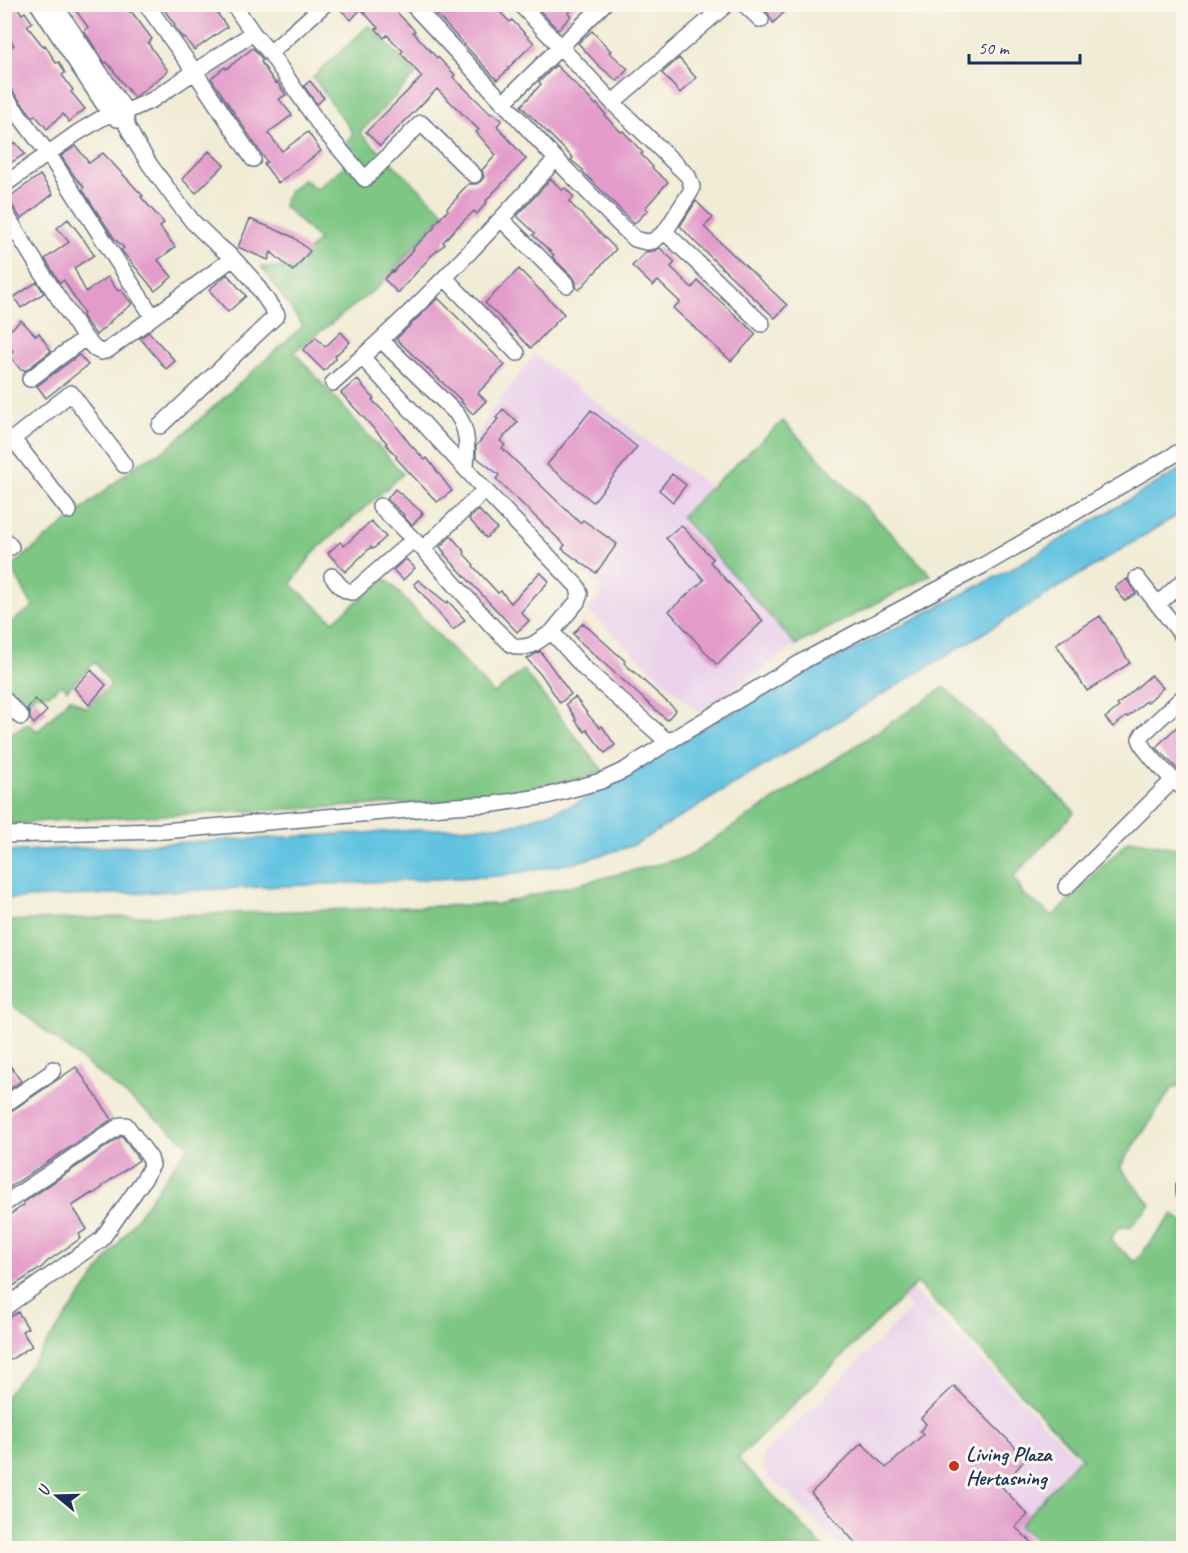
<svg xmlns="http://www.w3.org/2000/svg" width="1188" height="1553" font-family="Caveat,sans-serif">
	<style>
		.built { fill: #ead1ec }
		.green { fill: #7dc683; stroke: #4c7a70; stroke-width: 1.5 }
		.water { fill: #62c3e1; stroke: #3e79a0; stroke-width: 1.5 }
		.building { fill: #e39bca }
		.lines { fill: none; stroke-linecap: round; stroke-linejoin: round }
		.minor-casing { stroke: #667188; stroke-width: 18 }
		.minor { stroke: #fff; stroke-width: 15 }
		.poi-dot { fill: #c8321e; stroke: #fbf7ec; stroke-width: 2 }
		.labels { text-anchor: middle; stroke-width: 6; stroke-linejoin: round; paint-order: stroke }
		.poi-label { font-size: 21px; font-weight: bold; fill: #1b2f5e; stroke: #fbf7ec; text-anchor: start }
	</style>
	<rect width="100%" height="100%" fill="#fbf7ec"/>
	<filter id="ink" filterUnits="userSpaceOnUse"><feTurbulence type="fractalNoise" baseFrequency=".0167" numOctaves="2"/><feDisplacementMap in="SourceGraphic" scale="12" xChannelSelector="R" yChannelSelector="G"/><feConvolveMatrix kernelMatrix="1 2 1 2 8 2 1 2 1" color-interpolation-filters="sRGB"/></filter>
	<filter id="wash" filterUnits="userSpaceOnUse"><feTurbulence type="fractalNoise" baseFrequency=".008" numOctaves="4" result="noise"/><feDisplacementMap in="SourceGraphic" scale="24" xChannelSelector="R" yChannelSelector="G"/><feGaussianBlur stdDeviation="1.35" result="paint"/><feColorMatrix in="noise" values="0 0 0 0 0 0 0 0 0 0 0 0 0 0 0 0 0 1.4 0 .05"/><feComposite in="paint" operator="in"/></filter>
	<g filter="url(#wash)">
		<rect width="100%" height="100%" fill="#f1ecd5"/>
		<!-- built -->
		<path class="built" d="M534,354L652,445L711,487L681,517L796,645L699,713L588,611L603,591L480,470L477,465L488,450L476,439L492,410Z
			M912,1289L1078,1459L1019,1526L1045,1548H841L788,1493L770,1479L763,1470V1454L790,1430L911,1309L902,1298Z"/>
		<!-- green -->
		<path class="green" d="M369,25L416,74L360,133L445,213L377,288L294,352L403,474L314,552L291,584L333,621L385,578L494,694L523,670L604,772L585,777L460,801L45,821L5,825V736L28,724L38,731L70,698L86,708L111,685L95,662L67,690L62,684L49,694H36L23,708L21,703L5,683V626L33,607L11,567L139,463L167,449L303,326L262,267L291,268L319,240L283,205L288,192L304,179L316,189L348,164L340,152L353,133L313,77Z
			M783,421L931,575L796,645L681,517L711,487Z
			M945,687L1075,812L1014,876L1023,894L1053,916L1129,840L1183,849V1086L1173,1087L1120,1167L1151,1205L1131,1226L1118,1228L1110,1240L1135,1262L1173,1214L1183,1222V1548H1045L1019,1526L1078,1459H1083L917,1283L738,1459L824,1548H5V1397L37,1357L189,1145L5,999V921L498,904L687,857Z"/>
		<!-- water -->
		<path class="water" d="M1183,468V512L634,845L575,863L498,876L5,899V852L513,825L578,803L708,725L829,662L1006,572Z"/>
		<g id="blocks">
			<!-- building -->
			<path class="building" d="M4,4H15L22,14L25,12L32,22L27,26L43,46L45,45L56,63L59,62L65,73L62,75L73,90L71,92L85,109L69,122L63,114L47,129L35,115L33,117L4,81V52L14,45L4,31Z
				M71,4H124L130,12L131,11L152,39L148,43L168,71L134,98L107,62L105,63L84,31L88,27Z
				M160,4H211L227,27L194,50L184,37L183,38L174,26L175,25Z
				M335,4H389L415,31L413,32L437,58L438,57L455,75L453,77L491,114L492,113L502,120L497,126L526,159L494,192L486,201L487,202L477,214L474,211L456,228L443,242L445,244L431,256L398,293L384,279L392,271L393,272L414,249L413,248L435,227L434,225L448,210L447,208L458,197L457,196L468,184H476L481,181L484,177L482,170L496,155L476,132L479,130L437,89L380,146L366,132L422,77L401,53L403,51L387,35L384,38L376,29L378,28L361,9L351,20Z
				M427,4H492L510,22L512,20L534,43L508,68L509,69L497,80Z
				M534,4H577L568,13L571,16L558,30Z
				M759,4H793L773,23L768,13Z
				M592,31L611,51L609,52L628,69L617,81L597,64L578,43Z
				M253,48L263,60L261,62L275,83L277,82L286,95L279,99L292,115L268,133L282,151L308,132L321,151L278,183L264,164L267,162L211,78L225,67L226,69Z
				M679,58L696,78L680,93L662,73Z
				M556,65L596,105L597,104L606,115L605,116L621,132L623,131L643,153L641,154L653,167L652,168L668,182L645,208L648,210L634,224L613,202L582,171L583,170L571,160L573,158L521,106L541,84L539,82Z
				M310,81L324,98L317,104L304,86Z
				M4,131L14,144L16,143L25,154L4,167Z
				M76,146L89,163L103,153L143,196L141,197L164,223L160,227L175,247L158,260L172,277L155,291L122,251L121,250L124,248L114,238L82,189L84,187L75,177L61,156Z
				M209,151L224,165L196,193L182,179Z
				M40,175L53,194L21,219L12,205L5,200Z
				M551,179L562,190L565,188L574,197L569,202L616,249L579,290L576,287V283L574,278L552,257L554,255L533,235L535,233L517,216Z
				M696,201L713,218L704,227L787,305L775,318L697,244L680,226Z
				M68,219L82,237L94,255L74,268L86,292L108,277L118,291L121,289L132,304L110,321L111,322L96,335L82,316L84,314L64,280L60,283L45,259L69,242L57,228Z
				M250,219L293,237L310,251L293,271L271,252L268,260L238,247Z
				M660,248L675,262L671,267L692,288L698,281L756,334L731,361L673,308L680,302L658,281L653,286L632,266L646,252L654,251Z
				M519,269L564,314L531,348L485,303Z
				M227,274L246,296L228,312L209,290Z
				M37,282L44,293L21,308L14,297Z
				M438,298L505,365L478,393L486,401L473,414L461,402L462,401L396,339Z
				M21,320L36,336L39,333L51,351L25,371L23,369L21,370L9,355L14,352L4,342V336Z
				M149,332L175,361L166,369L140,338Z
				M341,332L350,342L335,356L336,358L324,371L303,350L316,337L325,347Z
				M79,355L88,365L46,398L37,386Z
				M357,379L374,399L372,400L392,420L409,443L425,460L427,458L452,491L437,502L396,458L397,457L386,444L387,443L341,393Z
				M503,409L518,422L500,441L505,445L502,448L580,523L583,520L617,544L596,573L562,549L565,545L496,479L499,475L476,457V446L498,419L496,418Z
				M591,410L637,447L593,502L547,465Z
				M672,474L686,485L673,502L659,490Z
				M395,489L423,513L421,514L422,515L412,525L403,516L404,515L387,499Z
				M479,510L497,529L486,538L469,519Z
				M371,521L386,537L373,549L371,547L345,572L328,553L340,542L344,546Z
				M681,525L713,559L710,562L763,621L717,665L669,611L704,580L666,538Z
				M451,536L465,552L464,554L474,565L473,566L498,593L501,591L511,603L540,572L549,581L521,612L529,621L517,632L444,554L445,553L440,547Z
				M406,559L415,568L403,580L393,570Z
				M1127,579L1136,594L1124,601L1115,587Z
				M418,580L447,603L448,601L465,620L453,630L414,584Z
				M1100,616L1130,663L1087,691L1056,644Z
				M583,623L625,661L624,663L676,710L667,720L576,638L577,637L573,634Z
				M540,651L571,694L560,703L541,674H540L527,659Z
				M91,670L106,685L89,705L74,688Z
				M1151,675L1163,688L1147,703L1146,701L1128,717L1127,716L1113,727L1105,718L1119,707L1117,705Z
				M575,697L590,717L600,728L602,726L615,745L605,753L587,730L585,732L575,720L576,719L566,704Z
				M35,699L47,711L34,724L30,719V714L27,709Z
				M1184,720V776L1156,747Z
				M4,1057L21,1081L4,1093Z
				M76,1067L112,1119L4,1191V1119L11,1114L10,1112Z
				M122,1136L139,1160L102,1186L103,1187L93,1194L92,1193L72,1206L87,1229L79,1234L81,1238L48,1261L41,1268L4,1292V1219L24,1205L23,1203Z
				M18,1312L28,1328L22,1331L32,1346L4,1364V1321Z
				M954,1386L1026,1458L1002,1487L1028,1515L1015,1527L1038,1548H860L811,1493L862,1443L886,1468L923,1435L920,1431L926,1424L921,1418Z"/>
		</g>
	</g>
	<g filter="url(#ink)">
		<use href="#blocks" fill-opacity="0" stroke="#667188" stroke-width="1.5"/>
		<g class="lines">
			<defs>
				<path id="minor" d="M38,4L110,114L117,119
					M54,4L125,110L127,126L135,141L150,165L178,203L193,222L215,243L233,258L252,279L277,315L160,426
					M146,4L195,72L253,159
					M233,4L253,33L270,53L321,127L365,179L421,123L474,175
					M412,4L556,159C494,227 431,295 362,357L485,490L577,586L580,594L577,602L552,632L532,645L524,647H518L512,645L493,627L423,549L485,490
					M520,4L616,106L688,176L692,187L691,191L665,232
					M744,4L761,20
					M270,53L325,4
					M4,95L49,155L153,317
					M613,102L727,4
					M503,103L604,4
					M556,159L618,223L635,239L646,242L653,241L665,232L762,324
					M4,185L77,133L102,118L110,114L132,109L152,100L253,33
					M4,211L44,276L85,338L95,349L101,352L108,350L233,258
					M501,219L567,285
					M445,278L517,353
					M381,340L457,414C469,432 467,447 466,468
					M30,379L85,338
					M333,383L362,357
					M13,439L69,511
					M4,446L71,393L124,465
					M380,506L420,546
					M4,539L11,547
					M332,576C338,583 343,592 353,592L413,540
					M1137,578L1184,638
					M1158,604L1184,580
					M552,632L584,668L668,742
					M1184,696L1143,734L1140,739C1145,754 1171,778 1184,789
					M4,699L21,717
					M4,835L163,831L454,806L494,804L547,796L601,781L625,770L668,742L805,660L984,565L1184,449
					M1066,887L1173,780
					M4,1105L52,1072L53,1069
					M1184,1186V1193
					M4,1204L121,1125H126L150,1158L152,1165L144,1179L101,1240L4,1308"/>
			</defs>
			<!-- minor casing -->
			<use href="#minor" class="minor-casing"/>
			<!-- minor -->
			<use href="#minor" class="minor"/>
		</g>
	</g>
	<!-- markers -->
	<circle class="poi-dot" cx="954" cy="1466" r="6"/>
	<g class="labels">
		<!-- poi labels -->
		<g class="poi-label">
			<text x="966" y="1461">Living Plaza<tspan x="966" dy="24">Hertasning</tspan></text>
		</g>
	</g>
	<!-- margin -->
	<rect width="1188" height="1553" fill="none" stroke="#fbf7ec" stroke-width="24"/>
	<!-- north arrow -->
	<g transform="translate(57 1496) rotate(289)" stroke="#fbf7ec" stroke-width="4.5" paint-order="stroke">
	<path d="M0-4.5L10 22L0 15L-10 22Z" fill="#1b2f5e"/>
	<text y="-9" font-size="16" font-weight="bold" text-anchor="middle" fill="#1b2f5e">U</text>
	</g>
	<!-- scale -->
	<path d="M969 54v9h111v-9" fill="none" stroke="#1b2f5e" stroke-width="3"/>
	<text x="978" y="54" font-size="18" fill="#1b2f5e" stroke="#fbf7ec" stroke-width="4.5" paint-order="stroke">50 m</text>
</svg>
